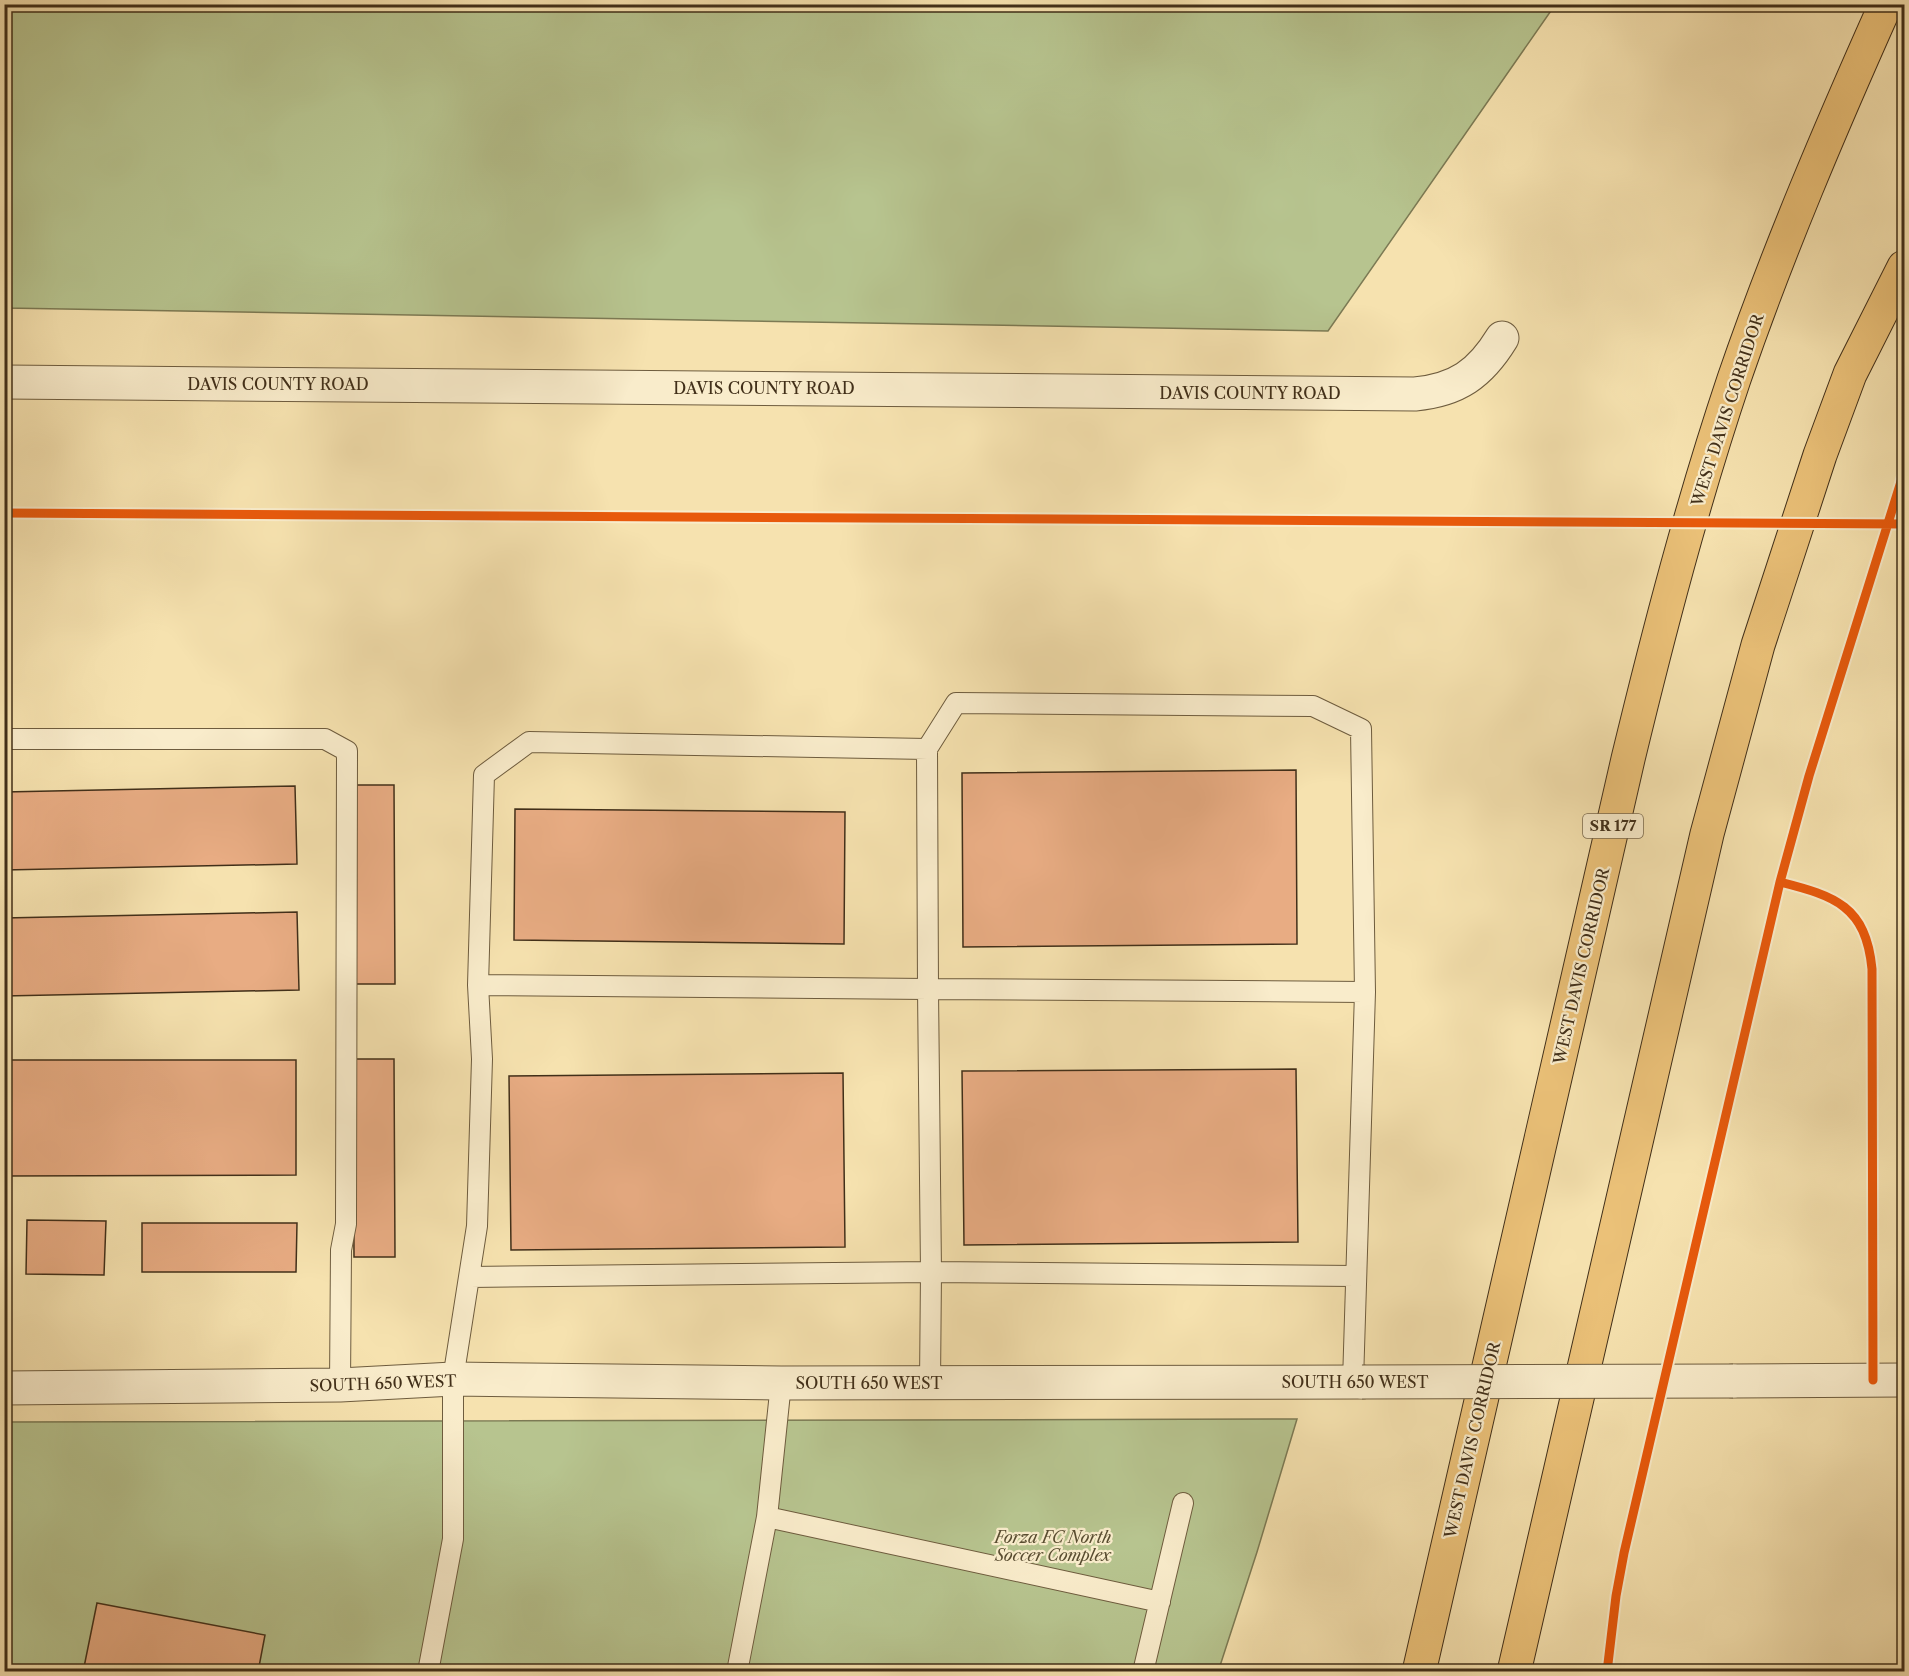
<svg xmlns="http://www.w3.org/2000/svg" width="1909" height="1676" font-family="'Libre Caslon Text',serif">
	<style>
		.green { fill: #b7c48f; stroke: #7c7a54; stroke-width: 1.5 }
		.building { fill: #e8ac83; stroke: #412f19; stroke-width: 1.5 }
		.lines { fill: none; stroke-linecap: round; stroke-linejoin: round }
		.lane-casing { stroke: #6e5c3e; stroke-width: 22 }
		.street-casing { stroke: #6e5c3e; stroke-width: 35 }
		.highway-casing { stroke: #412f19; stroke-width: 35 }
		.lane { stroke: #f9eccb; stroke-width: 20 }
		.street { stroke: #f9eccb; stroke-width: 33 }
		.highway { stroke: #ebc178; stroke-width: 33 }
		.street-bridge-casing { stroke: #6e5c3e; stroke-width: 35; stroke-linecap: butt }
		.street-bridge { stroke: #f9eccb; stroke-width: 33 }
		.cycleway-casing { stroke: #f9eccb; stroke-width: 13 }
		.cycleway { stroke: #e8590c; stroke-width: 9 }
		.labels { text-anchor: middle; stroke-width: 4.5; stroke-linejoin: round; paint-order: stroke }
		.shield { fill: #f9eccb; stroke: #78684e; stroke-width: 1.5 }
		.shield-label { font-size: 15px; font-weight: bold; fill: #412f19 }
		.street-label { font-size: 16px; fill: #412f19; stroke: #f9eccb }
		.park-label { font-size: 16px; font-style: italic; fill: #594d31; stroke: #f9eccb }
	</style>
	<rect width="100%" height="100%" fill="#f6e2af"/>
	<filter id="stains"><feTurbulence type="fractalNoise" baseFrequency=".00333" numOctaves="4"/><feColorMatrix values="0 0 0 0 .2 0 0 0 0 .09 0 0 0 0 .02 0 0 0 .5 -.17"/></filter>
	<radialGradient id="worn" r=".72"><stop offset=".6" stop-color="#630" stop-opacity="0"/><stop offset="1" stop-color="#630" stop-opacity=".3"/></radialGradient>
	<!-- green -->
	<path class="green" d="M5,4H1554L1555,5L1328,331L5,308Z
		M1297,1419L1257,1552L1218,1672L5,1671L4,1422Z"/>
	<!-- building -->
	<path class="building" d="M1296,770L1297,944L963,947L962,773Z
		M352,785H394L395,984H354Z
		M295,786L297,864L4,870V792Z
		M515,809L845,812L844,944L514,940Z
		M297,912L299,990L4,996V918Z
		M353,1059H394L395,1257H354Z
		M4,1060H296V1175L4,1176Z
		M1296,1069L1298,1242L964,1245L962,1071Z
		M843,1073L845,1247L511,1250L509,1076Z
		M27,1220L106,1221L104,1275L26,1274Z
		M142,1223H297L296,1272H142Z
		M97,1603L265,1635L258,1672H83Z"/>
	<g class="lines">
		<defs>
			<path id="lane" d="M4,739H325L347,751L346,1224L341,1250L340,1385
				M478,985L484,775L529,742L927,749
				M470,1277L931,1272L1355,1276
				M1353,1382L1365,992L928,989L927,749L956,703L1313,706L1361,729L1365,992
				M767,1517L781,1383
				M428,1672L453,1539V1379L477,1226L482,1059L478,985L928,989L931,1272L930,1383
				M737,1672L767,1517L1160,1602
				M1143,1672L1183,1503"/>
			<path id="street" d="M4,382L1415,394C1457,390 1480,374 1502,338
				M1733,1381L1904,1380
				M4,1388L340,1385L453,1379L781,1383L1362,1382"/>
			<path id="highway" d="M1419,1672L1628,759C1659,631 1692,504 1734,379C1778,251 1831,127 1886,4
				M1514,1672L1707,834L1758,645L1820,455L1850,374L1904,267"/>
		</defs>
		<!-- lane casing -->
		<use href="#lane" class="lane-casing"/>
		<!-- street casing -->
		<use href="#street" class="street-casing"/>
		<!-- highway casing -->
		<use href="#highway" class="highway-casing"/>
		<!-- lane -->
		<use href="#lane" class="lane"/>
		<!-- street -->
		<use href="#street" class="street"/>
		<!-- highway -->
		<use href="#highway" class="highway"/>
		<defs>
			<path id="street-bridge" d="M1362,1382L1733,1381"/>
		</defs>
		<!-- street-bridge casing -->
		<use href="#street-bridge" class="street-bridge-casing"/>
		<!-- street-bridge -->
		<use href="#street-bridge" class="street-bridge"/>
		<defs>
			<path id="cycleway" d="M4,513L1904,524
				M1780,882C1835,896 1866,906 1872,969L1873,1380
				M1607,1672L1616,1596L1624,1553L1780,882L1809,776L1904,472"/>
		</defs>
		<!-- cycleway casing -->
		<use href="#cycleway" class="cycleway-casing"/>
		<!-- cycleway -->
		<use href="#cycleway" class="cycleway"/>
	</g>
	<g class="labels">
		<!-- shield labels -->
		<rect class="shield" x="1583" y="814" width="60" height="24" rx="4.5"/>
		<g class="shield-label">
			<text x="1613" y="831">SR 177</text>
		</g>
		<!-- street labels -->
		<g class="street-label">
			<text x="278" y="390">DAVIS COUNTY ROAD</text>
			<text x="764" y="394">DAVIS COUNTY ROAD</text>
			<text x="1250" y="399">DAVIS COUNTY ROAD</text>
			<text transform="translate(1727 410) rotate(-72)" y="6">WEST DAVIS CORRIDOR</text>
			<text transform="translate(1581 966) rotate(-77)" y="6">WEST DAVIS CORRIDOR</text>
			<text x="1355" y="1388">SOUTH 650 WEST</text>
			<text transform="translate(383 1383) rotate(-2)" y="6">SOUTH 650 WEST</text>
			<text x="869" y="1389">SOUTH 650 WEST</text>
			<text transform="translate(1472 1440) rotate(-77)" y="6">WEST DAVIS CORRIDOR</text>
		</g>
		<!-- park labels -->
		<g class="park-label">
			<text x="1053" y="1543">Forza FC North<tspan x="1053" dy="18">Soccer Complex</tspan></text>
		</g>
	</g>
	<!-- margin -->
	<rect width="1909" height="1676" fill="none" stroke="#f6e2af" stroke-width="24"/>
	<rect x="6" y="6" width="1897" height="1664" fill="none" stroke="#412f19" stroke-width="3"/>
	<rect x="12" y="12" width="1885" height="1652" fill="none" stroke="#412f19" stroke-width="1.5"/>
	<rect width="100%" height="100%" filter="url(#stains)"/>
	<rect width="100%" height="100%" fill="url(#worn)"/>
</svg>
